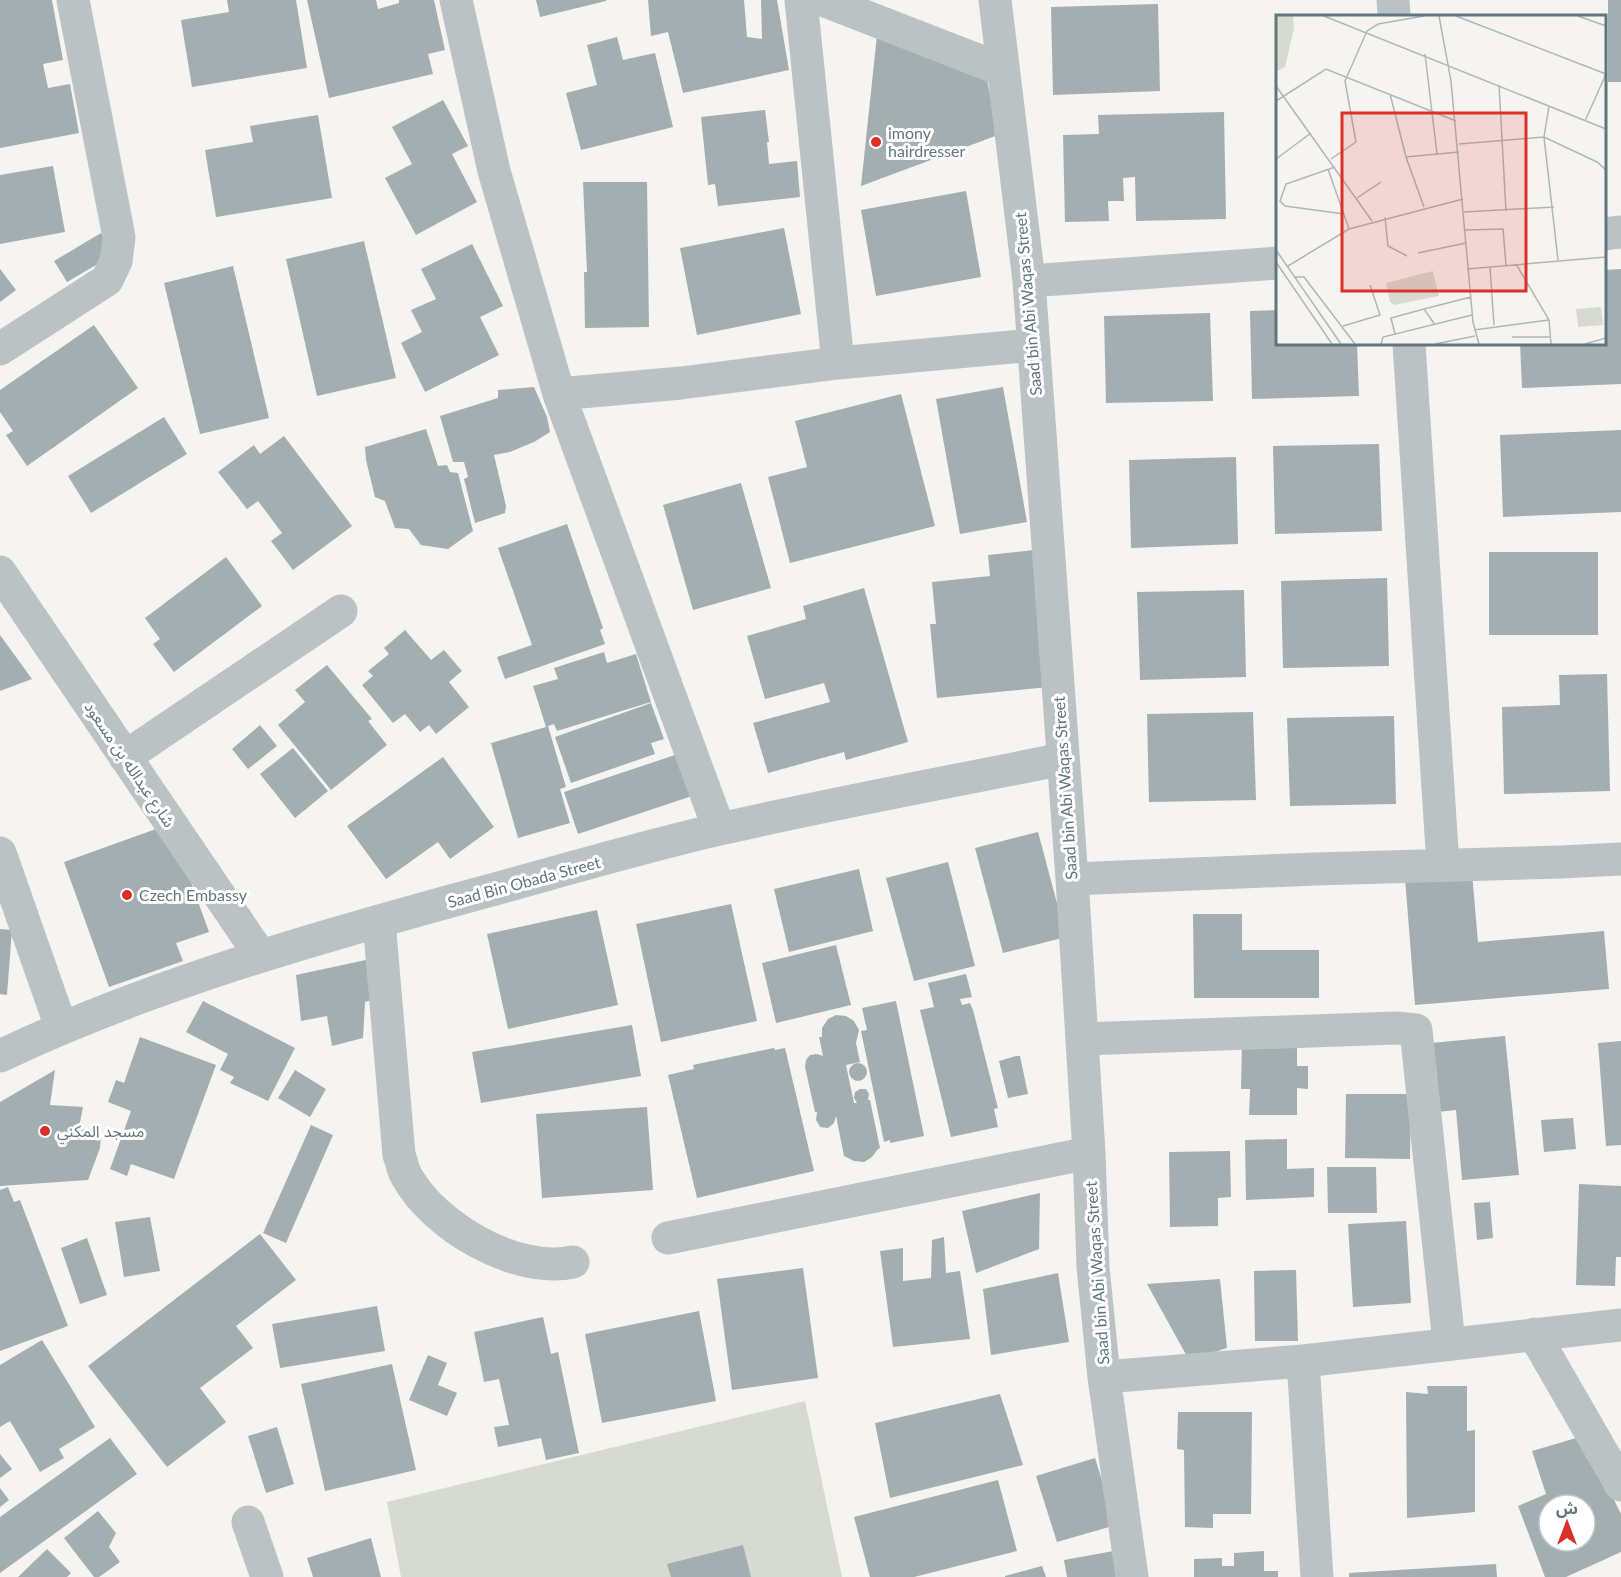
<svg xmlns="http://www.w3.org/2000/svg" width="1621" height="1577" font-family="Lato,'Noto Sans Arabic',sans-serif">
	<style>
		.green { fill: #d6dad1 }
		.building { fill: #a3aeb1; fill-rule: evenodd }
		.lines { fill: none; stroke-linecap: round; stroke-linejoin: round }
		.minor { stroke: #bbc2c4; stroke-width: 33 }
		.poi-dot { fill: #dd2f29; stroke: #fff; stroke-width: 2 }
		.labels { text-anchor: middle; stroke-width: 6; stroke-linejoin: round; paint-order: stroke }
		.poi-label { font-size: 16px; fill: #61767c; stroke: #fff; text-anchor: start }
		.street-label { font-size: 16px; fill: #61767c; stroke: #fff }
		.inset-road { fill: none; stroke: #adb7b8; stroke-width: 1.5 }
		.view { fill: #dd2f29; fill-opacity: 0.15; stroke: #dd2f29; stroke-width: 3 }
		.inset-edge { fill: none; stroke: #61767c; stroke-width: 3 }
	</style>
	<rect width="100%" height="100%" fill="#f5f4f1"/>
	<!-- green -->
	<path class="green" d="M805,1401L842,1577H401L387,1502Z"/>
	<!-- building -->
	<path class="building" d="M0,0H52L63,60L43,64L48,88L70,84L79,133L0,148Z
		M227,0H296L307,68L192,87L181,20L229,12Z
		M307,0H376L378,9L399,3V0H434L445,50L428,54L433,74L329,98Z
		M536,0H606V1L540,17Z
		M648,0H744L747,37L762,39L761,0H777L789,70L683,93L668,32L651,36Z
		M1608,0H1621V82H1608Z
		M1158,4L1160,91L1053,95L1051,7Z
		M877,35L986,75L998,135L861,186Z
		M617,37L623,60L655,53L673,127L581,150L566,93L597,85L587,45Z
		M443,100L468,146L452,154L477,202L416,235L385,178L412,164L392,127Z
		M765,110L769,142H767L769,164L797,161L800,197L718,206L715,184L708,185L701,117Z
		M1224,112L1226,219L1136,221L1135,177L1123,178L1124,201H1108L1109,221L1065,222L1063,135L1099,134L1098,115Z
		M318,115L332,198L216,217L205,150L253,142L250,126Z
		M53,166L65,232L0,244V175Z
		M583,182H647L649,327L585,328L584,272H587Z
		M966,191L981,277L876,296L861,210Z
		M784,228L801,314L697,335L680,248Z
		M101,233L113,255L67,282L54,261Z
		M364,241L396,378L317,396L286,259Z
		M472,244L503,306L480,317L499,355L425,392L401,343L422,332L411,310L436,299L421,269Z
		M233,266L269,418L200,434L164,283Z
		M0,269L16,290L0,302Z
		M1621,269V384L1522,388L1520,344H1604V270Z
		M1278,310V344H1357L1359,396L1252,399L1250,311Z
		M1210,313L1213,401L1106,403L1104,316Z
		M94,325L138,388L27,466L6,435L13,431L0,412V390Z
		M534,387L547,417L550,432L534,442L510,452L494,455L506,506L505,513L475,523L464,479L468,477L464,462H453L440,416L498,398V390Z
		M1003,387L1027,522L960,534L936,399Z
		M901,394L935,526L790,563L768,477L807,467L795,421Z
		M164,417L187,454L91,513L68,476Z
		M426,429L438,466L447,465L450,472L458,473L473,531L448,549L421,545L409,529L395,528L385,501L375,497L366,460L365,447Z
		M1621,430V512L1503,517L1500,435Z
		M284,436L352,526L293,570L271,541L282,533L258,501L247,509L218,472L254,445L260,454Z
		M1379,444L1382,531L1275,534L1273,446Z
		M1236,457L1238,544L1131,548L1129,460Z
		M741,483L771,588L693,610L663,505Z
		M567,524L603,628L600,630L605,644L505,679L497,657L532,645L498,548Z
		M1034,550L1048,687L937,698L930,624H936L932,582L990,576L988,555Z
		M1489,552H1598V635H1489Z
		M226,557L262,606L174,672L153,644L160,639L145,618Z
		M1387,578L1389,666L1283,668L1281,581Z
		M864,588L908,742L846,760L844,752L768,773L753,723L830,702L824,683L765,699L747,636L806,619L803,606Z
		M1244,590L1246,677L1140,680L1137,592Z
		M405,630L431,660L444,650L462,671L449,682L469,707L436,734L429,725L420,732L405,714L393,723L362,685L373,676L368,671L389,654L384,648Z
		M0,635L32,679L0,691Z
		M604,652L607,663L636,654L651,702L557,731L554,724L548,726L566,787L560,789L570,823L518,838L491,743L546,727L533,686L558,679L554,668Z
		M327,665L372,719L368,721L387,745L331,790L278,725L305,702L295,690Z
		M1607,674L1610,791L1504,794L1502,707L1560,705L1559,675Z
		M651,703L664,739L651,743L655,754L571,783L555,737Z
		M1253,712L1256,800L1149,802L1147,714Z
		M1394,716L1396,804L1290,806L1287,718Z
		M260,725L277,746L248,769L232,749Z
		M293,748L328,791L295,818L260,774Z
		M678,754L692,796L578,834L564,792Z
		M443,757L494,827L450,859L438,842L386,879L347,826Z
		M170,824L209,932L176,943L183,961L109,987L64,862Z
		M1038,832L1066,937L1003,953L975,848Z
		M948,862L975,966L914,981L886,878Z
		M859,869L873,931L789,952L774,889Z
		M1472,873L1478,942L1604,931L1609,989L1415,1005L1405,878Z
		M731,904L757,1021L661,1042L636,924Z
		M597,910L618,1005L508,1029L487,934Z
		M1193,914H1242V950H1319V998H1194Z
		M0,929L12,930L7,995L0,994Z
		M836,945L851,1005L776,1023L762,963Z
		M375,958L377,998L365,1002L363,1038L332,1046L327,1016L301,1021L296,975Z
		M966,974L972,997L960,999L962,1005L970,1003L973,1010L998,1108L994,1109L998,1127L951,1137L920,1010L934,1007L928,983Z
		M203,1001L295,1048L268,1101L230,1083L234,1077L220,1070L228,1054L186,1032Z
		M896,1001L924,1136L890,1143V1140L884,1142L861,1031L867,1030L862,1008Z
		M836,1015L846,1016L854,1021L859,1030L856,1043L860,1062L846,1065L854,1103H857L854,1098L855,1092L860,1089H866L869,1094L868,1100H870L880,1148L878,1149L872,1157L864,1162L854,1161L844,1156L836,1116L834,1123L828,1128L820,1127L816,1120L817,1112H815L805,1067L806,1060L810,1055L817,1054L823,1056L819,1037H822V1028L828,1019Z
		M632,1025L641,1076L481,1103L472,1052Z
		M1505,1036L1519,1175L1462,1180L1456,1110L1438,1112L1431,1043Z
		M140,1037L216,1065L174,1179L131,1164L127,1176L110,1169L131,1111L108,1102L116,1080L124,1083Z
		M1242,1040H1297V1066H1308V1089L1297,1088V1115H1249L1250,1089H1241Z
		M1621,1041V1145L1606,1146L1598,1043Z
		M774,1048L775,1050L785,1048L814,1171L697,1198L668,1075L694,1069L693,1065Z
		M1016,1056H1020L1028,1094L1008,1098L999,1061Z
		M849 1072a9 9 0 1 1 18 0a9 9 0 1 1-18 0Z
		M55,1070L50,1105L83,1107L79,1127L101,1134L100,1148L88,1180L0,1186V1102Z
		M295,1070L326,1089L310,1117L278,1098Z
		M1346,1094H1411L1410,1159L1345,1158Z
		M647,1107L653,1190L542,1198L536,1114Z
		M1573,1118L1576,1149L1544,1152L1541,1120Z
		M311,1125L333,1135L286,1243L263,1233Z
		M1287,1139V1169L1314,1168V1197L1246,1200L1245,1140Z
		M1230,1151L1231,1197L1218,1198V1226L1170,1227L1169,1152Z
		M1327,1167H1376L1377,1213H1328Z
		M1579,1184L1621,1186V1257H1616L1615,1286L1576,1285Z
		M8,1187L14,1202L20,1200L68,1326L0,1351V1190Z
		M1040,1193L1039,1249L976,1273L962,1211Z
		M1490,1202L1493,1238L1477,1240L1474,1203Z
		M150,1217L160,1271L124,1277L115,1222Z
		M1406,1221L1411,1303L1353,1307L1348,1224Z
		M260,1234L296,1280L236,1326L253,1348L200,1388L226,1422L167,1467L88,1366Z
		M944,1237L946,1273L960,1271L970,1339L893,1347L880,1251L903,1248V1281L931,1278L932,1240Z
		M87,1238L107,1295L80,1304L61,1248Z
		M803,1268L818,1378L732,1390L717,1279Z
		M1296,1270L1298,1341H1255L1254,1271Z
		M1058,1273L1069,1342L991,1355L983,1289Z
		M1220,1279L1227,1348L1189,1360L1147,1284Z
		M377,1306L385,1351L280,1368L272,1324Z
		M699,1311L716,1401L602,1423L585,1334Z
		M543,1317L551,1354L558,1352L579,1453L546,1460L541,1438L498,1447L494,1427L509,1425L499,1379L484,1382L474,1332Z
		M42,1340L95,1427L59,1449L64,1458L40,1472L10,1421L0,1427V1365Z
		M428,1355L447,1363L438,1385L457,1393L447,1416L409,1400Z
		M392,1364L416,1470L325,1491L301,1384Z
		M1427,1386H1467V1431L1475,1430V1512L1407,1518L1406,1392L1428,1394Z
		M1000,1394L1023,1465L890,1498L875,1423Z
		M1178,1412H1252L1251,1514H1213V1528L1185,1527L1184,1450L1177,1449Z
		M277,1427L294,1484L266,1493L248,1436Z
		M1583,1436L1621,1514V1552L1566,1577H1545L1518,1506L1546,1494L1532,1451ZM1549,1505H1585V1541H1549Z
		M110,1438L137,1474L0,1573V1517Z
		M0,1454L12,1469L0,1478Z
		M1095,1458L1116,1525L1057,1542L1036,1476Z
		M998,1480L1017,1551L914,1577H870L854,1517Z
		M0,1488L9,1500L0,1507Z
		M98,1511L116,1533L109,1547L120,1562L99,1577H94L64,1538Z
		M371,1538L381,1577H313L307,1558Z
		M743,1545L751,1577H671L667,1564Z
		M47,1549L71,1573L67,1577H18Z
		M1119,1550L1123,1577H1067L1064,1560Z
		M1264,1551V1571H1278V1577H1194V1559L1222,1558V1566H1234V1553Z
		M1496,1564L1497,1577H1349V1573Z
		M1042,1566L1046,1577H1005V1576Z"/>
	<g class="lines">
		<!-- minor -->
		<path class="minor" d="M456,0L494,171L559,394L681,383L838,363L1033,345
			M801,0L838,363
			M823,0L1003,70
			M995,0L1029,281L1072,879L1089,1153L1093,1267L1104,1377L1132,1577
			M1393,0L1394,16
			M1604,234L1621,232
			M1029,281L1278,263
			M1409,344L1443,865
			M0,349L107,280L116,261L119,237L73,0
			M559,394L719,829
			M0,572L260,955
			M125,757L341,611
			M0,853L61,1027
			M1072,879L1316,869L1561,862L1621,859
			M379,921L399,1155C402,1162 403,1171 407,1177C435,1227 516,1274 573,1262
			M1082,1039L1396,1028L1416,1030L1449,1343
			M0,1056C148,986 305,941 462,898C548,875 633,849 720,829C834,803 949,782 1063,759
			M668,1238L1089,1153
			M1534,1334L1621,1485
			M1303,1361L1317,1577
			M1104,1377L1303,1361L1621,1325
			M248,1522L267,1577"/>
	</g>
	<!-- markers -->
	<g class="poi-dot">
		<circle cx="876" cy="142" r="6"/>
		<circle cx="127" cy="895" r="6"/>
		<circle cx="45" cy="1131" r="6"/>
	</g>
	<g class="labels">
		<!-- poi labels -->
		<g class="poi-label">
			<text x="888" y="139">imony<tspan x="888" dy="18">hairdresser</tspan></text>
			<text x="139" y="901">Czech Embassy</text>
			<text x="57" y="1137">مسجد المكني</text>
		</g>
		<!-- street labels -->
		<g class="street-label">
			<text transform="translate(1028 304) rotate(-95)" y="6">Saad bin Abi Waqas Street</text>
			<text transform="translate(130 764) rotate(56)" y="6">شارع عبدالله بن مسعود</text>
			<text transform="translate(1065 788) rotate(-94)" y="6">Saad bin Abi Waqas Street</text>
			<text transform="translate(524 882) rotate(-15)" y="6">Saad Bin Obada Street</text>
			<text transform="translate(1097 1273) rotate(-94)" y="6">Saad bin Abi Waqas Street</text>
		</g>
	</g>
	<!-- overview -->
	<g transform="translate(1276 15)">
		<rect width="330" height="330" fill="#f5f4f1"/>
		<path d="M0,1H17L18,13L9,52L0,57ZM157,256L163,281L118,290L114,287L110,268ZM325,292L327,310L302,312L300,294Z" fill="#d6dad1"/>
		<path class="inset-road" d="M48,1L330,114M163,1L175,66L197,307L203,329M180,1L330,59M302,1L330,11M149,39L161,139M223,70L230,196M0,71L96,206M114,79L130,142L183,137M0,86L50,54L180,106M273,91L268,122L282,245M309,106L330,59M183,129L268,122L321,147L330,155M130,142L148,192M0,144L35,118M55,144L80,127L69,66L91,16L102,9L148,1M59,152L10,169L4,186L9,191L68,199M52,154L73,214M81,183L105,167M188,197L278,192M109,202L112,231L131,241M189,215L227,214L230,250M0,235L65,329M142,238L190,228M0,247L56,329M240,249L273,305L275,329M12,251L73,214L187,184M214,252L218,310M191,254L330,242M19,262H28L79,329M159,310L148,294L195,282M67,311L104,300L94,270M198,315L273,305M119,319L115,303L148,294M236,322H274M105,329L107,322L196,300M159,329L199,321M309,329L330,323"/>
		<path class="view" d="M66,98H250V276H66Z"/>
		<rect width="330" height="330" class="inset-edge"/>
	</g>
	<!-- north arrow -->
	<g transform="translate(1567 1523)"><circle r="28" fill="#ffffff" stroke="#c0c8cb" stroke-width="1.5"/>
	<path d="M0-4.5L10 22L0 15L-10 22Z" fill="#dd2f29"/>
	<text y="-9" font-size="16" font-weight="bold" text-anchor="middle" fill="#61767c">ش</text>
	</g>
</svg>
